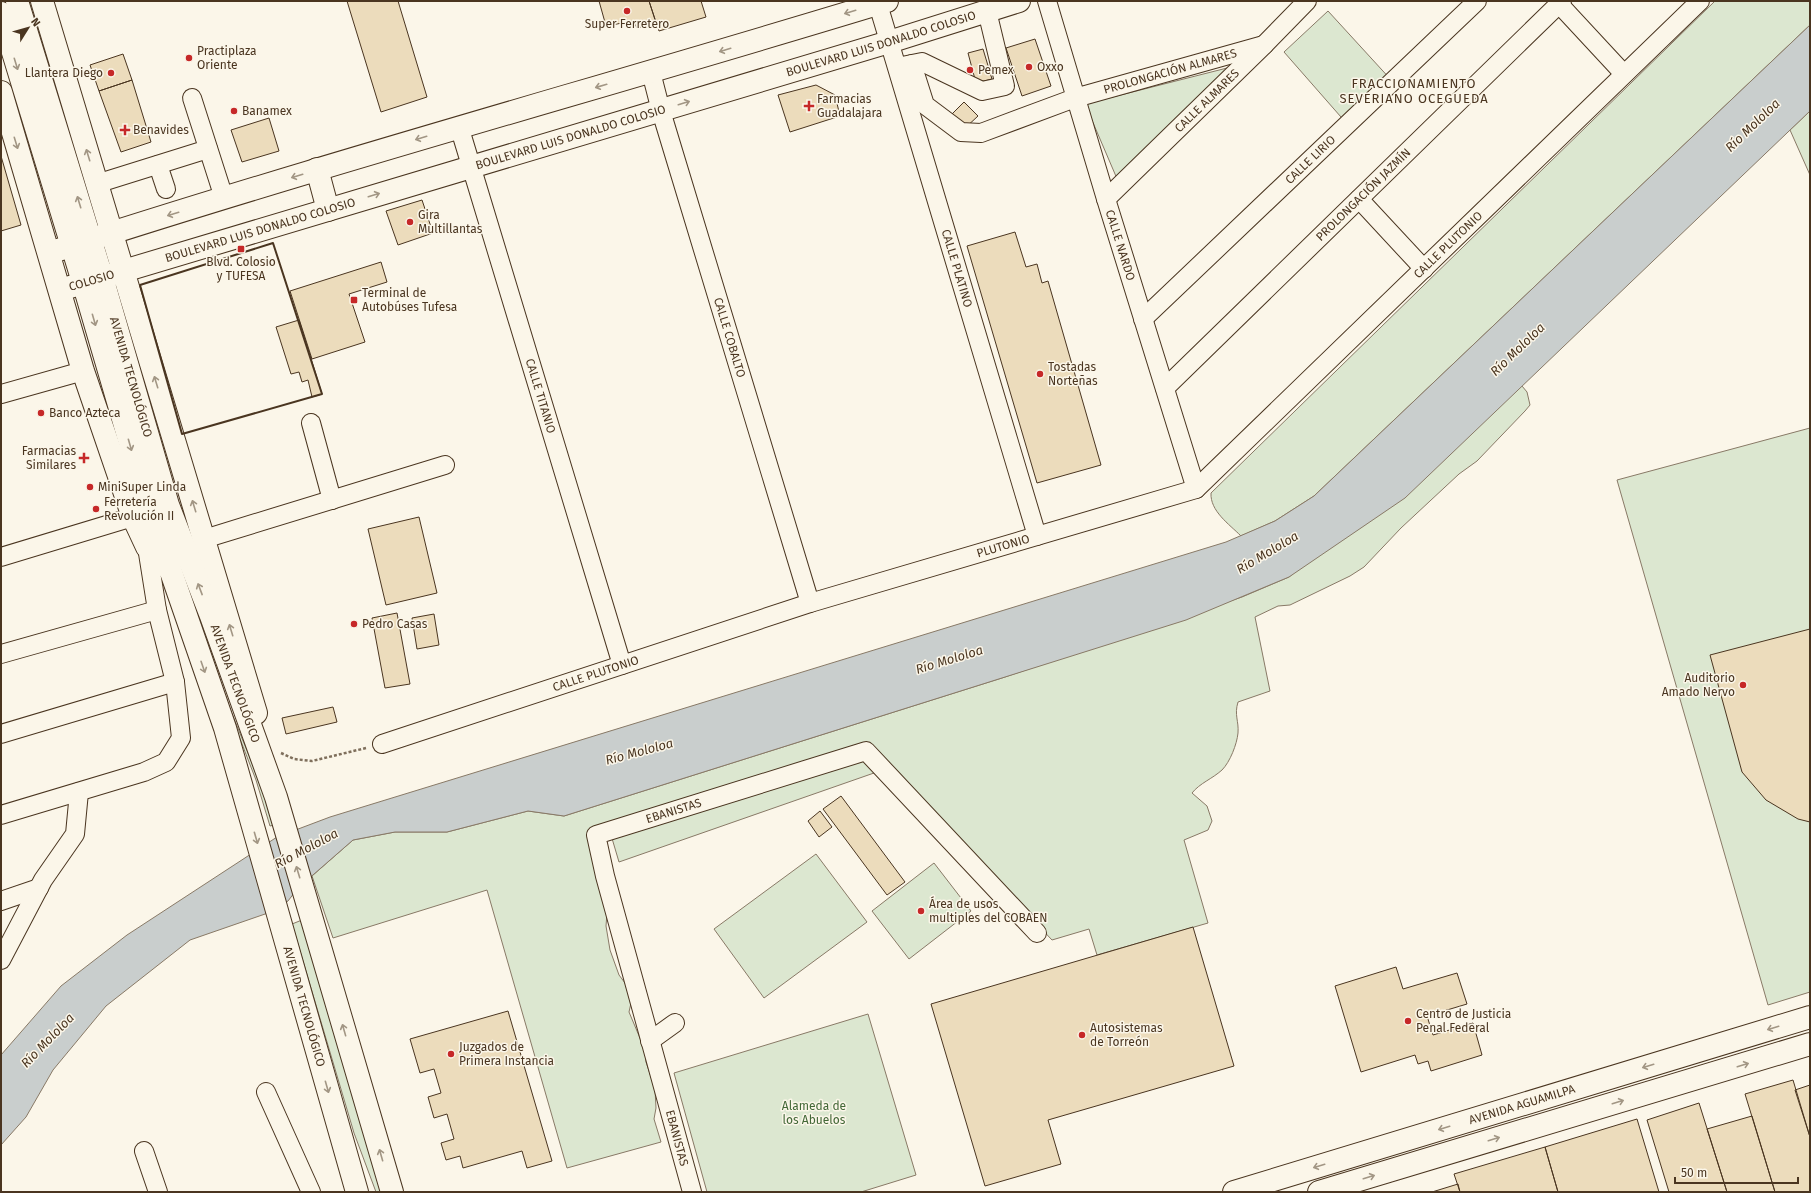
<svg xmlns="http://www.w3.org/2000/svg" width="1811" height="1193" font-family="'Fira Sans',sans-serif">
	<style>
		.green { fill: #dce7d0; stroke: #887966 }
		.water { fill: #c9cecd; stroke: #887966 }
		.building { fill: #ecdcbc; stroke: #4a3520 }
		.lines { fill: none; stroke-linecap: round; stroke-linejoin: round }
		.minor-casing { stroke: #4a3520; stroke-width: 20 }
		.major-casing { stroke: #4a3520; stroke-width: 24 }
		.highway-casing { stroke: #4a3520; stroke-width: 24 }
		.path { stroke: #7f6f5c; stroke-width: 2.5; stroke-dasharray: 3 2; stroke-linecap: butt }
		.minor { stroke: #fbf6e9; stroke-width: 18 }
		.major { stroke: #fbf6e9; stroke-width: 22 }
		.highway { stroke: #fbf6e9; stroke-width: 22 }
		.wall { stroke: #4a3520; stroke-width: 2 }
		.oneway { stroke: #a29684 }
		.poi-dot { fill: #c62828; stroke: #fbf6e9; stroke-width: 1.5 }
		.labels { text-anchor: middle; stroke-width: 3; stroke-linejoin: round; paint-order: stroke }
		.poi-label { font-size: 12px; fill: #4a3520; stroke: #fbf6e9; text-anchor: start }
		.street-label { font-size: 12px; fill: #4a3520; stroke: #fbf6e9 }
		.park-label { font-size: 12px; fill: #436837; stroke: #fbf6e9 }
		.neighbourhood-label { font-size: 13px; letter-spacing: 1px; fill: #4a3520; stroke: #fbf6e9 }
		.water-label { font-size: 13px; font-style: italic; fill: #4a3520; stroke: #fbf6e9 }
	</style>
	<rect width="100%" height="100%" fill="#fbf6e9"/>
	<!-- green -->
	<path class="green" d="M1715,1H1810V25L1314,496L1275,521L1241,536C1229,524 1210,511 1211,493Z
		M1328,11L1393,82L1348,125L1284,52Z
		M1235,66L1118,181L1085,104Z
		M1810,111V175L1790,130Z
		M1522,386L1527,392L1530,405L1525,411L1477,461L1459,474L1401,528L1364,567L1350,576L1290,605L1278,606L1255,617L1270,691L1238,702C1234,715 1239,721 1238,733C1237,744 1230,762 1222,770C1212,779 1200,783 1192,793L1207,806L1212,821L1208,830L1184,840L1208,923L1097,955L1089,929L1052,940L875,752L596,835L607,913L606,926L610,950L619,975L625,983L631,1003L629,1012L645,1050L646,1062L655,1089L656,1108L654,1119L661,1142L567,1168L487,890L333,938L312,876L353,840L395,832H447L528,811L564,816L1005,677L1242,597L1289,577Z
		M1810,428V992L1768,1005L1617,480Z
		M193,618L259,780L274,825L270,826L256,780Z
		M859,755L874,773L619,862L611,835Z
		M816,854L867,922L764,998L714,929Z
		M934,863L971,911L909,959L872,911Z
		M302,920L383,1192H376L354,1133L292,924Z
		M868,1014L916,1175L861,1192H707L674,1073Z"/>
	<!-- water -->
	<path class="water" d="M1810,25V111L1405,498L1289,577L1186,620L564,816L528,811L447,832H395L353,840L298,888L288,901L268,913L190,940L106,1006L53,1070L26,1117L1,1145V1055L61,986L127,935L277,837L330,817L1226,542L1275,521L1314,496Z"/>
	<!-- building -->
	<path class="building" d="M347,1H398L427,97L381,112Z
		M599,1H649L656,23L637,28L633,21L606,26Z
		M649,1H701L706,17L659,31Z
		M1035,39L1051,86L1022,96L1006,48Z
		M983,49L992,79L976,83L968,53Z
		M123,54L132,80L99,91L90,65Z
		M132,80L151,142L121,152L99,91Z
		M816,85L835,95L840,116L790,132L778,95Z
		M964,102L978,116L964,129L951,115Z
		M269,118L279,151L242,162L231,130Z
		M1,156L21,225L1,231Z
		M422,200L433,233L398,245L386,211Z
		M1015,232L1026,267L1037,264L1042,283L1048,281L1101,465L1037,483L967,246Z
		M381,262L387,282L349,294L365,342L312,359L290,291Z
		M299,320L322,394L312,397L308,380L302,382L299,372L291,374L276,327Z
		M419,517L437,593L386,605L368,529Z
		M397,613L410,684L385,688L372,618Z
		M434,614L439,645L417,649L412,618Z
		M1810,629V822L1798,819L1766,800L1742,772L1710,655Z
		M333,707L337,722L286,734L282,718Z
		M841,796L905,882L887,895L823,809Z
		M820,811L832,827L819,837L808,821Z
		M1193,927L1234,1066L1048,1120L1061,1164L985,1186L931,1004Z
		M1396,967L1403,989L1457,973L1467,1004L1427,1016L1433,1035L1473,1023L1482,1055L1431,1071L1428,1061L1418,1064L1415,1055L1361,1072L1335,986Z
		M508,1011L552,1161L527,1168L522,1151L463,1168L460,1156L446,1160L441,1143L454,1139L447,1114L434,1118L428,1097L441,1093L434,1069L420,1073L410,1039Z
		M1793,1080L1810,1137V1192H1775L1745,1094Z
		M1810,1085V1137L1795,1090Z
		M1699,1103L1727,1192H1669L1647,1120Z
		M1752,1116L1775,1192H1727L1707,1129Z
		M1637,1119L1659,1192H1558L1545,1147Z
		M1545,1147L1558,1192H1460L1454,1174Z
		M1458,1184L1460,1192H1432Z"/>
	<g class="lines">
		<defs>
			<g id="minor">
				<path id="s1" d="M877,1L1037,536"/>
				<path id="s2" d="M1047,1L1106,199L1196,489"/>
				<path d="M1559,4L1624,74"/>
				<path id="s3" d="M912,64L925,105L961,132L981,133L1075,98L1264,45"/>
				<path d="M902,66L922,62L982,91L1005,86L987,11"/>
				<path id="s4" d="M651,72L661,111L810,603"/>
				<path d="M192,98L224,198"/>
				<path id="s5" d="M459,126L622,665"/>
				<path d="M158,165L166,189"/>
				<path d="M96,184L208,149"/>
				<path id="s6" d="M1106,199L1264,45L1307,1"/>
				<path d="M1359,199L1424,269"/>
				<path id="s7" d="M1143,319L1477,1"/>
				<path id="s8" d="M1165,388L1562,1"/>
				<path d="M1,394L83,371"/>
				<path d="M311,423L332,500"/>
				<path d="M204,539L445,465"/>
				<path d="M1,557L133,517"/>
				<path d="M1,654L157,610"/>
				<path d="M1,734L175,682"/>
				<path id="s9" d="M382,744L810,603L1196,489L1700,1"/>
				<path d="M1,815L144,772L166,762L181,738L175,682L157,610L147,547"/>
				<path d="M1,901L39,888"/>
				<path d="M1,960L43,880L75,834L79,792"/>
				<path d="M650,1041L675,1023"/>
				<path d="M266,1092L311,1192"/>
				<path d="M144,1151L158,1192"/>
				<path id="s10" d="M692,1192L605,876L596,835L866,751L1037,933"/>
			</g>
			<g id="major">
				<path d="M42,1L256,713"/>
				<path d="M1,92L83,371L133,517L147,547L170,570"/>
				<path d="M317,169L328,210"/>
				<path d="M49,253C326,163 608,86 887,1"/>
				<path id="s11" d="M60,290L889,42L1019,1"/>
				<path id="s12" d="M1234,1192L1810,1017"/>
				<path d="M1319,1192L1810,1044"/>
			</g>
			<g id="highway">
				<path id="s13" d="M17,1L102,277L168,505L211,616L276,797L392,1192"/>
				<path id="s14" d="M1,13L83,282L150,511L225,728L357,1192"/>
			</g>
		</defs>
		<!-- minor casing -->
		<use href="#minor" class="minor-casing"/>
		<!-- major casing -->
		<use href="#major" class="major-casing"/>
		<!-- highway casing -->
		<use href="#highway" class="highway-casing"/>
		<!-- path -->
		<path class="path" d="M281,753L294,759L312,761L366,748"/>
		<!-- minor -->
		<use href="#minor" class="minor"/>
		<!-- major -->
		<use href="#major" class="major"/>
		<!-- highway -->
		<use href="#highway" class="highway"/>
		<!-- wall -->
		<path class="wall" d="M273,243L322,394L182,434L140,285Z"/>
	</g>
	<!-- one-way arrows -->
	<defs><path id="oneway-shaft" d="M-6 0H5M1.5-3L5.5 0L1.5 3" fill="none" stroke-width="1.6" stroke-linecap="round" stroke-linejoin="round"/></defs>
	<g class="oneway">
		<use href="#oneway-shaft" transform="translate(850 12) rotate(163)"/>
		<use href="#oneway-shaft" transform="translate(725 50) rotate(163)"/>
		<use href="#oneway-shaft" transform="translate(16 64) rotate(73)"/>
		<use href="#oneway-shaft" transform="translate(601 86) rotate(164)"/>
		<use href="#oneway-shaft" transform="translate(684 103) rotate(-17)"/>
		<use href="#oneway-shaft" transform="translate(421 138) rotate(163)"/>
		<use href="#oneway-shaft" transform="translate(16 143) rotate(73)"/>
		<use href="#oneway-shaft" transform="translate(88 155) rotate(-107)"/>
		<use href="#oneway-shaft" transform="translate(297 176) rotate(163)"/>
		<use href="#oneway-shaft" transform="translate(374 195) rotate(-17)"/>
		<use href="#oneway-shaft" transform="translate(79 202) rotate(-107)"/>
		<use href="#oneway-shaft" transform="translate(173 214) rotate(163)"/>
		<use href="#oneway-shaft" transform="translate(94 320) rotate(74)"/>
		<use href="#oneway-shaft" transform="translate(156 382) rotate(-107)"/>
		<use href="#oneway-shaft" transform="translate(130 445) rotate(74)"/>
		<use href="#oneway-shaft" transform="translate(194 506) rotate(-107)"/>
		<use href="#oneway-shaft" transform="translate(200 589) rotate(-111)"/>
		<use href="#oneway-shaft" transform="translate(231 630) rotate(-107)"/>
		<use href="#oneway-shaft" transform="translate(203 667) rotate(71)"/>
		<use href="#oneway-shaft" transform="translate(256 838) rotate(74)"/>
		<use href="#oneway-shaft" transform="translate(298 872) rotate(-107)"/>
		<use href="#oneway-shaft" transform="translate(1773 1028) rotate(163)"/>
		<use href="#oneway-shaft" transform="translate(344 1030) rotate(-106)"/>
		<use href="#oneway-shaft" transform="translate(1743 1065) rotate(-17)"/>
		<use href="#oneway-shaft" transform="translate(1648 1066) rotate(163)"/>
		<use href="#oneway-shaft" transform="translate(327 1087) rotate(74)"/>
		<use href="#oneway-shaft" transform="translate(1618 1102) rotate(-17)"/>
		<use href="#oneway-shaft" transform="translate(1444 1128) rotate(163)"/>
		<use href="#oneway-shaft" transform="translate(1494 1139) rotate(-17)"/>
		<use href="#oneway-shaft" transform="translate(381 1155) rotate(-106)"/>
		<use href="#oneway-shaft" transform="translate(1319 1166) rotate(163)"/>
		<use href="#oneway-shaft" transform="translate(1369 1177) rotate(-17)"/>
	</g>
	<!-- markers -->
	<g class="poi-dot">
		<circle cx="627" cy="11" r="4"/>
		<circle cx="189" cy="58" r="4"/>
		<circle cx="1029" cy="67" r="4"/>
		<circle cx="970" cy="70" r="4"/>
		<circle cx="111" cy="73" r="4"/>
		<path d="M807 100h4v4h4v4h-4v4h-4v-4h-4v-4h4z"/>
		<circle cx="234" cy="111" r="4"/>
		<path d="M123 124h4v4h4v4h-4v4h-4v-4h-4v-4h4z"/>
		<circle cx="410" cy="222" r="4"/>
		<rect x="237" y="245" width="8" height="8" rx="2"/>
		<rect x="350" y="296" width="8" height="8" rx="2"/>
		<circle cx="1040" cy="374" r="4"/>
		<circle cx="41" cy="413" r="4"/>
		<path d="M82 452h4v4h4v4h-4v4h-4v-4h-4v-4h4z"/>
		<circle cx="90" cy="487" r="4"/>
		<circle cx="96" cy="509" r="4"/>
		<circle cx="354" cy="624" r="4"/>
		<circle cx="1743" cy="685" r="4"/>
		<circle cx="921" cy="911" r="4"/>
		<circle cx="1408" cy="1021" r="4"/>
		<circle cx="1082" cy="1035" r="4"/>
		<circle cx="451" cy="1054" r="4"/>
	</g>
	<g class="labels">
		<!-- poi labels -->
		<g class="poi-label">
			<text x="627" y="28" text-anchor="middle">Super Ferretero</text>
			<text x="197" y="55">Practiplaza<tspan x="197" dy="14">Oriente</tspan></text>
			<text x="1037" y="71">Oxxo</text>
			<text x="978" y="74">Pemex</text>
			<text x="103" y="77" text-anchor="end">Llantera Diego</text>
			<text x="817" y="103">Farmacias<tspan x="817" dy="14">Guadalajara</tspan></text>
			<text x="242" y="115">Banamex</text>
			<text x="133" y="134">Benavides</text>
			<text x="418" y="219">Gira<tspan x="418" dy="14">Multillantas</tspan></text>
			<text x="241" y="266" text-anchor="middle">Blvd. Colosio<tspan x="241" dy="14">y TUFESA</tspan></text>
			<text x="362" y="297">Terminal de<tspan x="362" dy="14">Autobúses Tufesa</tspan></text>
			<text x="1048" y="371">Tostadas<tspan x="1048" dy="14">Norteñas</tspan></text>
			<text x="49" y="417">Banco Azteca</text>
			<text x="76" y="455" text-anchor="end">Farmacias<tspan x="76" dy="14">Similares</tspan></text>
			<text x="98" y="491">MiniSuper Linda</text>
			<text x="104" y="506">Ferretería<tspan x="104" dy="14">Revolución II</tspan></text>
			<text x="362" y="628">Pedro Casas</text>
			<text x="1735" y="682" text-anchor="end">Auditorio<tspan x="1735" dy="14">Amado Nervo</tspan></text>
			<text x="929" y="908">Área de usos<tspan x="929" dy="14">multiples del COBAEN</tspan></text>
			<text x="1416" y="1018">Centro de Justicia<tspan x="1416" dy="14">Penal Federal</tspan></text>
			<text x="1090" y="1032">Autosistemas<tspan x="1090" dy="14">de Torreón</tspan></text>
			<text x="459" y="1051">Juzgados de<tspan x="459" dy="14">Primera Instancia</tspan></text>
		</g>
		<!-- street labels -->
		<g class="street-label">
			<text dy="4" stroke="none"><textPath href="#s11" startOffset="857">BOULEVARD LUIS DONALDO COLOSIO</textPath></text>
			<text dy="4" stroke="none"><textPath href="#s3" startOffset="307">PROLONGACIÓN ALMARES</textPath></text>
			<text dy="4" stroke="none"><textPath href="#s6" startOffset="141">CALLE ALMARES</textPath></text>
			<text dy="4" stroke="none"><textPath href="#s11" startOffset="533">BOULEVARD LUIS DONALDO COLOSIO</textPath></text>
			<text dy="4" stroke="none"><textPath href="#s7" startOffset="231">CALLE LIRIO</textPath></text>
			<text dy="4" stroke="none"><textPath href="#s8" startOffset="277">PROLONGACIÓN JAZMÍN</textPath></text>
			<text dy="4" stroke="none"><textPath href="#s11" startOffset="209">BOULEVARD LUIS DONALDO COLOSIO</textPath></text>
			<text dy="4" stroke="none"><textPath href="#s2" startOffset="255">CALLE NARDO</textPath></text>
			<text dy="4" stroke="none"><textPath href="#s9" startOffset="1204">CALLE PLUTONIO</textPath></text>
			<text dy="4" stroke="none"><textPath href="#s1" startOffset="279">CALLE PLATINO</textPath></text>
			<text dy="4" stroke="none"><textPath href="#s11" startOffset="33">COLOSIO</textPath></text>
			<text dy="4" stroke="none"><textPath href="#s4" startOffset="277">CALLE COBALTO</textPath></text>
			<text dy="4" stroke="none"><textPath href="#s13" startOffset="393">AVENIDA TECNOLÓGICO</textPath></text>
			<text dy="4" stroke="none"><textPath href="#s5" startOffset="282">CALLE TITANIO</textPath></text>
			<text dy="4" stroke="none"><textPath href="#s9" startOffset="652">PLUTONIO</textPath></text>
			<text dy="4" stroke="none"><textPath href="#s9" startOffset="225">CALLE PLUTONIO</textPath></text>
			<text dy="4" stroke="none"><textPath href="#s13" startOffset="717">AVENIDA TECNOLÓGICO</textPath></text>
			<text dy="4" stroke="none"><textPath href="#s10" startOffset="451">EBANISTAS</textPath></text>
			<text dy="4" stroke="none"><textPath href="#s14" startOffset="1039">AVENIDA TECNOLÓGICO</textPath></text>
			<text dy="4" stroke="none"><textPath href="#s12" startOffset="301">AVENIDA AGUAMILPA</textPath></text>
			<text transform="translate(677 1138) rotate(75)" y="4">EBANISTAS</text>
		</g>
		<!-- park labels -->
		<g class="park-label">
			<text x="814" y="1110">Alameda de<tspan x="814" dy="14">los Abuelos</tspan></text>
		</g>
		<!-- neighbourhood labels -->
		<g class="neighbourhood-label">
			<text x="1414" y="88">FRACCIONAMIENTO<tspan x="1414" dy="15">SEVERIANO OCEGUEDA</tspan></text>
		</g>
		<!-- water labels -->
		<g class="water-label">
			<text transform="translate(1752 125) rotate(-44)" y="5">Río Mololoa</text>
			<text transform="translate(1517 349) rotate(-44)" y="5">Río Mololoa</text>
			<text transform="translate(1267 552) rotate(-31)" y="5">Río Mololoa</text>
			<text transform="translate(949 659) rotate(-17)" y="5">Río Mololoa</text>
			<text transform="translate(639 751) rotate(-15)" y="5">Río Mololoa</text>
			<text transform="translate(306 848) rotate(-28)" y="5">Río Mololoa</text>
			<text transform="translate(47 1040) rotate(-46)" y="5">Río Mololoa</text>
		</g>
	</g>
	<!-- border -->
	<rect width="1811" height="1193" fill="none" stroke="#4a3520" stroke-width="4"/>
	<!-- north arrow -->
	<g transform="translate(28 28) rotate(53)" stroke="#fbf6e9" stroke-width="3" paint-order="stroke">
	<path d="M0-3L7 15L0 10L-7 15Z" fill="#4a3520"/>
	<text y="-6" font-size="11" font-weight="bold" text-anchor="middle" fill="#4a3520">N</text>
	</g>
	<!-- scale -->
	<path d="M1675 1177v6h123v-6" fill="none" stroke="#4a3520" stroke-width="2"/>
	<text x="1681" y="1177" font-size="12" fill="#4a3520" stroke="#fbf6e9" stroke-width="3" paint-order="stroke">50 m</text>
</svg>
